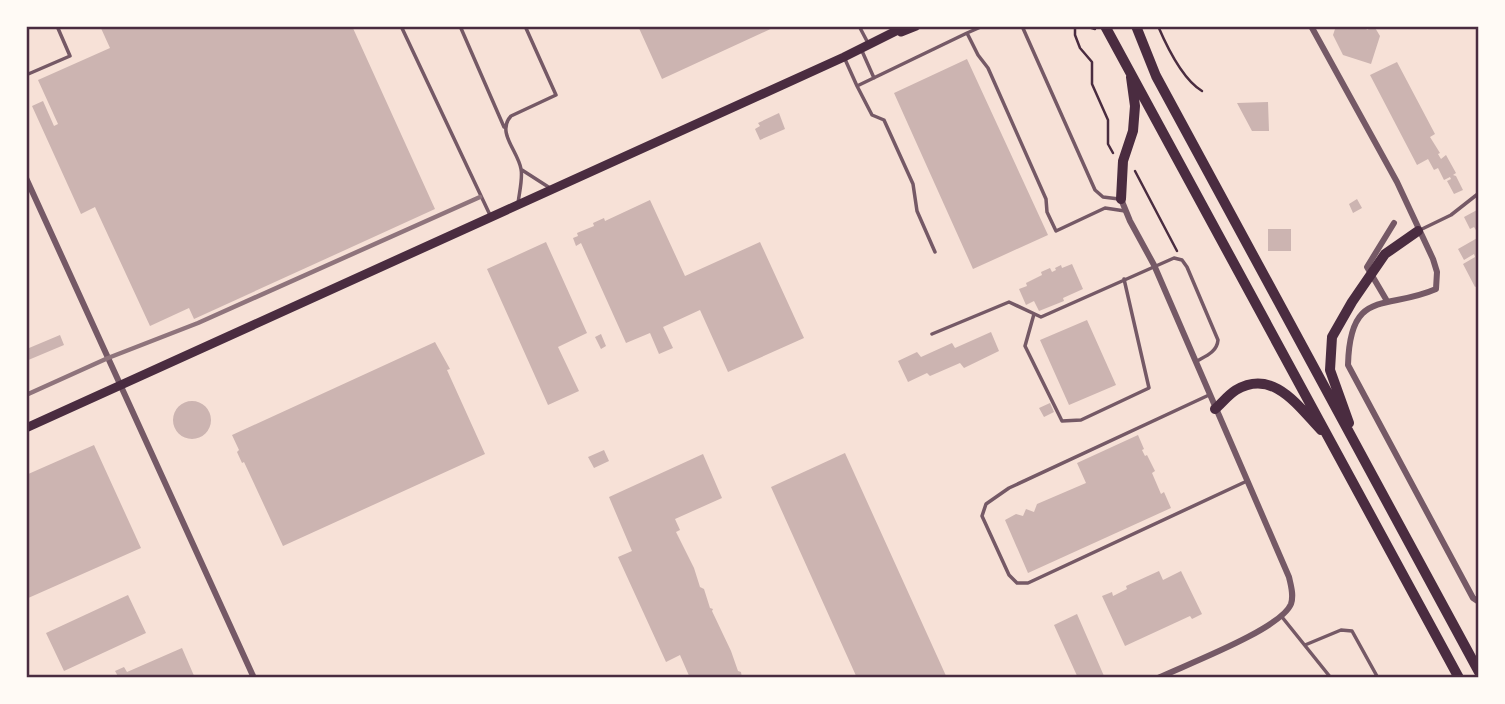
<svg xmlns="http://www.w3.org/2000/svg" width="1505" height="704" font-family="'PT Sans Narrow',sans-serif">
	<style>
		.building { fill: #ccb4b1 }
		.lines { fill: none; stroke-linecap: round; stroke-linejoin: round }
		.path { stroke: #4a2c40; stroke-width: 2.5 }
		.service { stroke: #755966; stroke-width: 3.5 }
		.minor { stroke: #755966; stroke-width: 6 }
		.secondary { stroke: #4a2c40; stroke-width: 9 }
		.primary { stroke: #4a2c40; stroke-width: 10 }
		.rail { stroke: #8f747c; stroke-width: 4.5 }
		.neatline { fill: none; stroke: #4a2c40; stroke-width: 2.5 }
	</style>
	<rect width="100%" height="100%" fill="#f7e1d7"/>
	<!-- building -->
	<path class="building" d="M100,26H352L435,209L194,319L189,308L150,326L95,207L81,214L32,106L43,101L54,126L58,124L38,80L110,48Z
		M638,26H777L662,79Z
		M1336,26H1365L1367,30L1374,26L1380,36L1371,64L1343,55L1333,35Z
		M967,59L1048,235L973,269L894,93Z
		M1397,62L1435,134L1430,137L1440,153L1438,154L1441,159L1446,155L1456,173L1453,175L1456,176L1463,190L1454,194L1447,181L1451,179L1450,177L1444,180L1438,168L1434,170L1428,159L1417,165L1370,75Z
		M1268,102L1269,131H1252L1237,103Z
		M779,113L785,129L760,140L755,129L760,126L758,123Z
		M1357,199L1362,208L1353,213L1349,204Z
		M650,200L685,276L760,242L804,338L728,372L700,310L663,327L673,348L659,354L650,333L626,343L581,243L576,246L573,238L578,236L577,233L594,226L593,223L604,218L605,221Z
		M1477,210L1479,214V235L1474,227L1470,229L1464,217Z
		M1268,229H1291V251H1268Z
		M1479,237V285L1475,287L1463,264L1475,257L1474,254L1464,260L1458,249Z
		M546,242L587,333L558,347L579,391L548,405L487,269Z
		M1072,264L1083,289L1063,298L1064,301L1039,311L1034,301L1026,305L1019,289L1027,286L1026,283L1042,275L1041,272L1050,268L1052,272L1056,270L1055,268L1061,265L1062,268Z
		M1087,320L1116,385L1069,405L1040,340Z
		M991,332L999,351L964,368L960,363L930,376L927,373L908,382L898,361L917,352L921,357L952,343L955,348Z
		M601,334L606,346L601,349L595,337Z
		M60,335L64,345L26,361V351L29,348Z
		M435,342L450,369L447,370L485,454L283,546L244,462L242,463L237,452L239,450L232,435Z
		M173 420a19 19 0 1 1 38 0a19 19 0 1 1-38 0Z
		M1050,403L1054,412L1044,417L1039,408Z
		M1138,435L1144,449L1142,450L1145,456L1147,455L1155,471L1152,473L1161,494L1164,492L1171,508L1028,573L1005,520L1016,514L1023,516L1026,509L1034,512L1037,504L1086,483L1077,463Z
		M94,445L141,548L26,599V475Z
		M604,450L609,461L594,468L588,457Z
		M845,453L947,678H857L771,487Z
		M703,454L722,498L675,519L680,530L676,532L694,568L700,587L704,589L710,608L713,609L712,611L731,651L738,671L741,672L742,678H690L680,655L666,662L618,557L632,551L609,497Z
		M1159,571L1163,580L1181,571L1202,614L1192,619L1190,616L1125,646L1102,596L1112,592L1113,596L1127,589L1126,586Z
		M128,595L146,633L64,671L46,633Z
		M1077,614L1104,676L1100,678H1078L1054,625Z
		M182,648L195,678H119L115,671L124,667L127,672Z"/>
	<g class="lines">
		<!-- path -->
		<path class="path" d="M1075,26V35L1080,48L1092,62V84L1108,120V144L1113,153
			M1085,26L1095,29
			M1158,26C1167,47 1182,79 1202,91
			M1135,171L1177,251"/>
		<!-- service -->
		<path class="service" d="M401,26L490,215
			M460,26L504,127
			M859,26L868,43
			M1022,26L1095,190L1103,197L1119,199
			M967,33L983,26
			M862,51L874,78
			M844,57L857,86L967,33L978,55L988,68L1046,199L1047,212L1056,231L1105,208L1125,211
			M26,75L70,56L57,26
			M857,86L872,115L884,120L913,184L917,211L935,252
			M522,170L550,188
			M518,204C519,193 523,179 521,169C518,151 496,132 511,116L556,95L525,26
			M1420,230L1451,215L1479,193
			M1034,314L1025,346L1062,421L1081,420L1149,388L1124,279
			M932,334L1009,302L1041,317L1174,258L1182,260L1187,267L1218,340C1217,352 1206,356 1197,361
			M1209,395L1009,488L986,504L982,516L1009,575L1017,583H1028L1247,481
			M1282,617L1331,678
			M1305,645L1341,630L1352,631L1378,678"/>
		<!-- minor -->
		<path class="minor" d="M1311,26L1397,182L1433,259L1437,272L1436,289C1386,311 1350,287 1348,365L1473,598L1479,602
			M26,178L254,678
			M1121,199L1130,221L1154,265L1289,577C1291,586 1294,595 1291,604C1281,629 1185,665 1158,678
			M1387,301L1367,267L1394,223"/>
		<!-- secondary -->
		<path class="secondary" d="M901,32L916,26
			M26,428L844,57L906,26"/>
		<!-- primary -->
		<path class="primary" d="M1105,26L1459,678
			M1136,26L1156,76L1479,672
			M1121,199L1123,161L1133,131L1135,106L1131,77
			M1215,409C1222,403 1228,395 1236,390C1273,368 1298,406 1321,430
			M1349,423L1330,370L1332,337L1352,302L1385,254L1418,231"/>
		<!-- rail -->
		<path class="rail" d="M26,395L108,358L198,323L480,197"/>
	</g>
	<!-- border -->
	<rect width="1505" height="704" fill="none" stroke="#fffaf5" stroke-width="56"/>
	<rect x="28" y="28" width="1449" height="648" class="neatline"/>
</svg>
